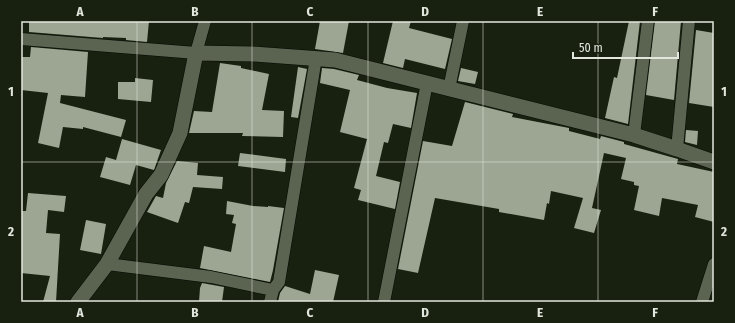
<svg xmlns="http://www.w3.org/2000/svg" width="735" height="323" font-family="'Fira Sans Condensed',sans-serif">
	<style>
		.building { fill: #9ca692 }
		.lines { fill: none; stroke-linecap: round; stroke-linejoin: round }
		.minor-casing { stroke: #040900; stroke-width: 13 }
		.tertiary-casing { stroke: #040900; stroke-width: 16 }
		.minor { stroke: #5b6351; stroke-width: 12 }
		.tertiary { stroke: #5b6351; stroke-width: 15 }
		.grid { fill: none; stroke: #e2e7dd; stroke-width: 1; stroke-opacity: 0.55 }
		.neatline { fill: none; stroke: #e2e7dd; stroke-width: 1.5 }
		.grid-label { font-size: 13px; text-anchor: middle; font-weight: bold; fill: #e2e7dd }
	</style>
	<rect width="100%" height="100%" fill="#182010"/>
	<!-- building -->
	<path class="building" d="M29,21H149L147,42L126,40V38L103,37V38L29,32Z
		M320,21H349L343,53L315,49Z
		M393,21H411L409,28L452,39L445,69L405,59L403,68L383,63Z
		M629,21H640L628,124L605,118L614,77L617,78Z
		M655,21H681L674,100L646,95Z
		M696,30L714,33V107L689,103Z
		M31,47L88,52L85,97L61,95L60,103L126,120L121,137L83,127V129L63,127L59,148L38,143L48,93L21,90V57H30Z
		M220,63L241,66V68L269,74L262,110L284,111L283,137L242,136L243,133H189L194,111L212,112Z
		M298,67L307,69L298,118L291,117Z
		M322,68L334,69L359,75L357,80L387,88L417,93L411,128L393,124L388,143L384,142L376,176L400,182L395,209L358,200L361,190L354,188L367,139L340,132L350,90L320,83Z
		M461,68L478,72L475,84L458,81Z
		M135,78L153,80L151,102L118,99V82H135Z
		M465,102L513,114L512,117L569,128V131L600,139L601,136L624,142V144L678,159L677,164L714,172V222L695,217L698,205L662,198L659,216L634,210L639,186L634,185V182L621,179L626,158L604,153L592,208L601,210L594,233L574,228L583,198L551,191L549,204L547,203L544,220L499,212V209L435,198L418,273L398,269L423,141L452,146Z
		M686,130L698,131L697,145L685,142Z
		M122,139L161,150L154,170L136,165L130,185L100,177L106,157L116,160Z
		M240,153L286,159L285,172L238,166Z
		M177,161L198,163L197,175L223,177L222,189L193,187L189,203L185,202L178,223L147,212L156,196L163,198L166,183Z
		M28,193L66,196L64,212L48,210L46,233L60,234L56,302H43L50,276L21,273V211H26Z
		M227,201L253,206L268,207V206L284,208L273,270L270,282L200,268L204,246L231,252L236,224L232,223L234,215L226,214Z
		M86,220L106,224L101,254L80,250Z
		M315,270L339,275L333,302H278L280,293L285,286L310,294Z
		M202,283L224,287L222,302H199L200,288Z"/>
	<g class="lines">
		<defs>
			<path id="minor" d="M21,39L196,53L205,21
				M449,89L463,21
				M634,135L648,21
				M677,149L689,21
				M107,264L211,277L273,290L279,282L316,58
				M270,302L273,290
				M384,302L427,83
				M702,302L714,264"/>
			<path id="tertiary" d="M78,302L107,264L146,194L161,175L180,133L196,53L253,54L335,60L634,135L677,149L714,162"/>
		</defs>
		<!-- minor casing -->
		<use href="#minor" class="minor-casing"/>
		<!-- tertiary casing -->
		<use href="#tertiary" class="tertiary-casing"/>
		<!-- minor -->
		<use href="#minor" class="minor"/>
		<!-- tertiary -->
		<use href="#tertiary" class="tertiary"/>
	</g>
	<!-- grid -->
	<path class="grid" d="M137,21V302M252,21V302M368,21V302M483,21V302M598,21V302M21,162H714"/>
	<!-- border -->
	<rect width="735" height="323" fill="none" stroke="#182010" stroke-width="44"/>
	<!-- scale -->
	<path d="M573 52v6h105v-6" fill="none" stroke="#e2e7dd" stroke-width="2"/>
	<text x="579" y="52" font-size="12" fill="#e2e7dd" stroke="#182010" stroke-width="3" paint-order="stroke">50 m</text>
	<rect x="22" y="22" width="691" height="279" class="neatline"/>
	<g class="grid-label">
		<text x="80" y="16">A</text>
		<text x="195" y="16">B</text>
		<text x="310" y="16">C</text>
		<text x="425" y="16">D</text>
		<text x="540" y="16">E</text>
		<text x="655" y="16">F</text>
		<text x="11" y="96">1</text>
		<text x="724" y="96">1</text>
		<text x="11" y="236">2</text>
		<text x="724" y="236">2</text>
		<text x="80" y="317">A</text>
		<text x="195" y="317">B</text>
		<text x="310" y="317">C</text>
		<text x="425" y="317">D</text>
		<text x="540" y="317">E</text>
		<text x="655" y="317">F</text>
	</g>
</svg>
